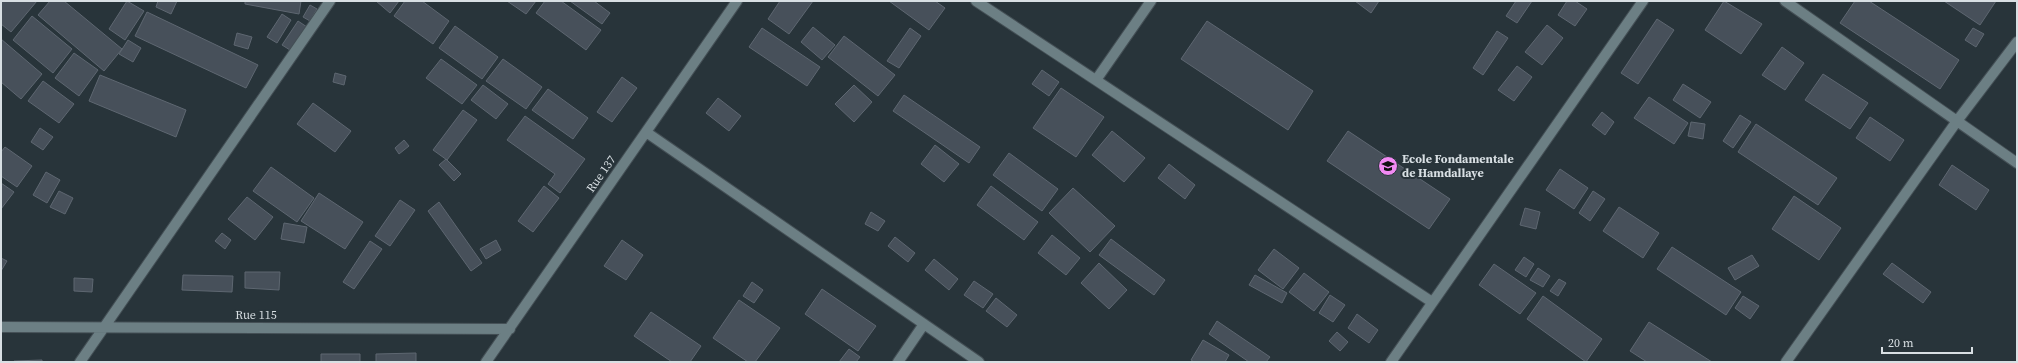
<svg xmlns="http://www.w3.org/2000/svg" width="2018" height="363" font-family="'Source Serif 4',serif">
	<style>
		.building { fill: #47505a; stroke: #5e6771 }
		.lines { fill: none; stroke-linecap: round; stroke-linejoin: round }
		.minor-casing { stroke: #444f55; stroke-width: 12 }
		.minor { stroke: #6c7f84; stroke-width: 10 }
		.labels { text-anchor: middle; stroke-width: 4; stroke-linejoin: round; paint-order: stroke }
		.poi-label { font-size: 12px; font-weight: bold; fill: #d8dfe3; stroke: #28343a; text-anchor: start }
		.street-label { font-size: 12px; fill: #d8dfe3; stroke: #28343a }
	</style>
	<rect width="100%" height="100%" fill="#28343a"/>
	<!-- building -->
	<path class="building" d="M1,1H37L11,32L1,24Z
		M50,1H64L122,49L104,71L38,15Z
		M127,1L144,11L125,40L109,29Z
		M158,1H177L171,14L156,7Z
		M245,1H301L299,14L245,4Z
		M376,1H399L390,13Z
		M405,1H422L449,21L433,44L394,16Z
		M507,1H536L526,14Z
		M545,1H561L601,30L586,50L536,13Z
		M570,1H594L610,13L602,24Z
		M780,1H813L789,34L768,19Z
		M889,1H935L945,8L929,30Z
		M1355,1H1379L1371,13Z
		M1516,1H1532L1517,23L1506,16Z
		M1567,1H1575L1587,9L1575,26L1558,15Z
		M1724,1L1762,24L1741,54L1705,30Z
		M1855,1H1869L1959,60L1940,89L1840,23Z
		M1944,1H1996L1980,25Z
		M310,5L317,9L310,21L303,17Z
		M147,12L258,65L246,88L135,36Z
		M282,14L291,20L277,43L267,37Z
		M32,16L72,49L53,73L13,40Z
		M1657,19L1674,30L1638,84L1621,73Z
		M298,21L307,27L290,50L282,45Z
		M1207,21L1313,91L1288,130L1181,59Z
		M1547,25L1563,38L1542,65L1525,52Z
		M455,26L498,57L482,79L439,48Z
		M813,27L835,45L822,60L801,42Z
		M762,28L820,67L807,86L749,47Z
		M910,28L921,36L899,68L887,61Z
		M1973,28L1984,34L1976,47L1965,40Z
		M1497,31L1508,38L1483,75L1473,68Z
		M237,33L252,37L248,49L234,45Z
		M844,36L895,75L878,96L828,57Z
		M1,39L42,74L21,99L1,82Z
		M128,40L141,48L133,62L119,54Z
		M1782,47L1804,63L1785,90L1762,75Z
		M74,53L98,70L79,96L55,78Z
		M441,59L477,85L462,104L426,78Z
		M503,59L542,87L526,109L486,81Z
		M1517,66L1532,77L1514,101L1498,90Z
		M1042,70L1059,82L1049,96L1032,84Z
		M335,73L346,76L344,85L333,82Z
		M1823,74L1868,103L1850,129L1805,100Z
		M100,75L186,110L176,137L89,101Z
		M622,77L637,88L612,122L597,112Z
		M43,81L74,104L59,123L28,101Z
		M1683,84L1711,102L1700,118L1673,100Z
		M483,85L508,104L496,119L471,100Z
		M854,85L872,102L854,122L835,104Z
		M1061,88L1104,117L1076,157L1033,128Z
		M548,89L588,118L573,139L532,110Z
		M904,95L980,147L969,163L893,111Z
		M1649,97L1688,123L1674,144L1634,118Z
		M718,98L741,116L729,131L706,113Z
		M313,103L351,131L335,152L297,124Z
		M463,110L477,120L447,160L433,150Z
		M1602,112L1614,122L1605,135L1592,125Z
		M1740,115L1751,122L1733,148L1723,141Z
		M525,116L585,159L560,193L548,184L555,174L507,140Z
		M1870,117L1904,140L1890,161L1856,138Z
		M1691,122L1705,124L1703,139L1688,136Z
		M1756,124L1837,178L1818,205L1738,152Z
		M40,128L53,137L43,150L31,142Z
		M1112,131L1145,158L1124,182L1092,155Z
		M1348,131L1450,199L1429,229L1327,161Z
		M404,140L409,146L399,154L395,148Z
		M935,145L959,164L944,182L921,164Z
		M5,147L32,166L17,187L1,176V152Z
		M1009,153L1058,189L1042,211L993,175Z
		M446,159L461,174L454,181L439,165Z
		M1169,164L1195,185L1185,199L1158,178Z
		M1952,165L1989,190L1976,210L1939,185Z
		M271,167L314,198L297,222L253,191Z
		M1560,169L1588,188L1574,209L1546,190Z
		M46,172L60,180L47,203L33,195Z
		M1,183L14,192L1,209Z
		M544,186L559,198L533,232L518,221Z
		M991,186L1038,222L1024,240L977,205Z
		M1073,188L1115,226L1090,252L1049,213Z
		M59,191L73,198L65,214L50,207Z
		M1593,191L1605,199L1590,221L1579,213Z
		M319,193L363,222L345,249L301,221Z
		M1794,196L1841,228L1819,260L1772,229Z
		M247,197L273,217L255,240L228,219Z
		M400,200L415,210L390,246L375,236Z
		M439,202L482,263L471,271L428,211Z
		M1619,207L1659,233L1643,258L1603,231Z
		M1525,208L1540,212L1536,229L1520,225Z
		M871,212L885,221L878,231L865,224Z
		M284,223L307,227L304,243L281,239Z
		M222,233L231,240L225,249L215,241Z
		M1052,235L1080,258L1066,275L1038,253Z
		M895,237L915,253L908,262L888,246Z
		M1111,239L1165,280L1154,295L1099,255Z
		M496,240L501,250L486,259L480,249Z
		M622,240L643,255L626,280L604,266Z
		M370,241L382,249L354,289L343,282Z
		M1672,247L1741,292L1726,315L1657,269Z
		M1274,249L1299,268L1283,289L1258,270Z
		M1752,255L1759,266L1735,280L1728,268Z
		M1524,257L1534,264L1526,277L1515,270Z
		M1,258L7,261L1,271Z
		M934,259L958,279L949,290L925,270Z
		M1099,263L1127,290L1109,309L1081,283Z
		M1892,263L1931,292L1923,303L1883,274Z
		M1494,264L1536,293L1520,314L1479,285Z
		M1538,268L1550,276L1543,287L1530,280Z
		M245,272H280L279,290L245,288Z
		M1304,273L1329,292L1314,311L1289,292Z
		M183,275L233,276L232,292L182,290Z
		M1255,275L1287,293L1282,303L1249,285Z
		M74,278L93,279L92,292L74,291Z
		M1559,279L1566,283L1558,296L1550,291Z
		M974,281L993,294L983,308L964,295Z
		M752,282L763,290L754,303L743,296Z
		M822,289L876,326L858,351L805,314Z
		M1330,295L1345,305L1333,322L1319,313Z
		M1543,296L1602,339L1586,362L1527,319Z
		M1743,296L1759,306L1750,319L1735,308Z
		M996,298L1017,315L1007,327L986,311Z
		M739,300L780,328L755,362H748L713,338Z
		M651,312L701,346L690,362H672L634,336Z
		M1357,314L1378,330L1369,343L1348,328Z
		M1217,321L1270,357L1266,362H1249L1209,334Z
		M1649,322L1712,362H1647L1630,351Z
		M1337,332L1348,342L1340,351L1329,341Z
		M1203,340L1229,355L1225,362H1194L1191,360Z
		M849,349L860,357L856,362H839Z
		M416,353V362H376V354Z
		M321,354H360V362H321Z
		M42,360V362H14V361Z"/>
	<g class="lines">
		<defs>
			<path id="minor" d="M976,1L1432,302
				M1785,1L2017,163
				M1096,80L1151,1
				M646,132L979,362
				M1,327L510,329
				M80,362L330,1
				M486,362L737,1
				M898,362L924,324
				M1391,362L1643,1
				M1786,362L1957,121L2017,42"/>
		</defs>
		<!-- minor casing -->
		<use href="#minor" class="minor-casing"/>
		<!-- minor -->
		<use href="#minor" class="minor"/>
	</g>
	<!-- icons -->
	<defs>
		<symbol id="school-disc" viewBox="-11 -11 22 22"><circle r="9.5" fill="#f28af3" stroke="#28343a"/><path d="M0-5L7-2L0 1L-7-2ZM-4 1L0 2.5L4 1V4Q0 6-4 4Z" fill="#111"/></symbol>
	</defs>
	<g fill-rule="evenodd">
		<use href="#school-disc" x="1377" y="155" width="22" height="22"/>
	</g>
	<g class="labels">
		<!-- poi labels -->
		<g class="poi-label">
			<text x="1402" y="163">Ecole Fondamentale<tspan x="1402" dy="14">de Hamdallaye</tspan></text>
		</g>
		<!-- street labels -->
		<g class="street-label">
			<text transform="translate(601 174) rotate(-55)" y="4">Rue 137</text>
			<text x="256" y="319">Rue 115</text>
		</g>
	</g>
	<!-- border -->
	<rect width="2018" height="363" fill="none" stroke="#d8dfe3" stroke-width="4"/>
	<!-- scale -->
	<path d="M1882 347v6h90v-6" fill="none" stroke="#d8dfe3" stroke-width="2"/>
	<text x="1888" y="347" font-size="12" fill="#d8dfe3" stroke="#28343a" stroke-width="3" paint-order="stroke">20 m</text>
</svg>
